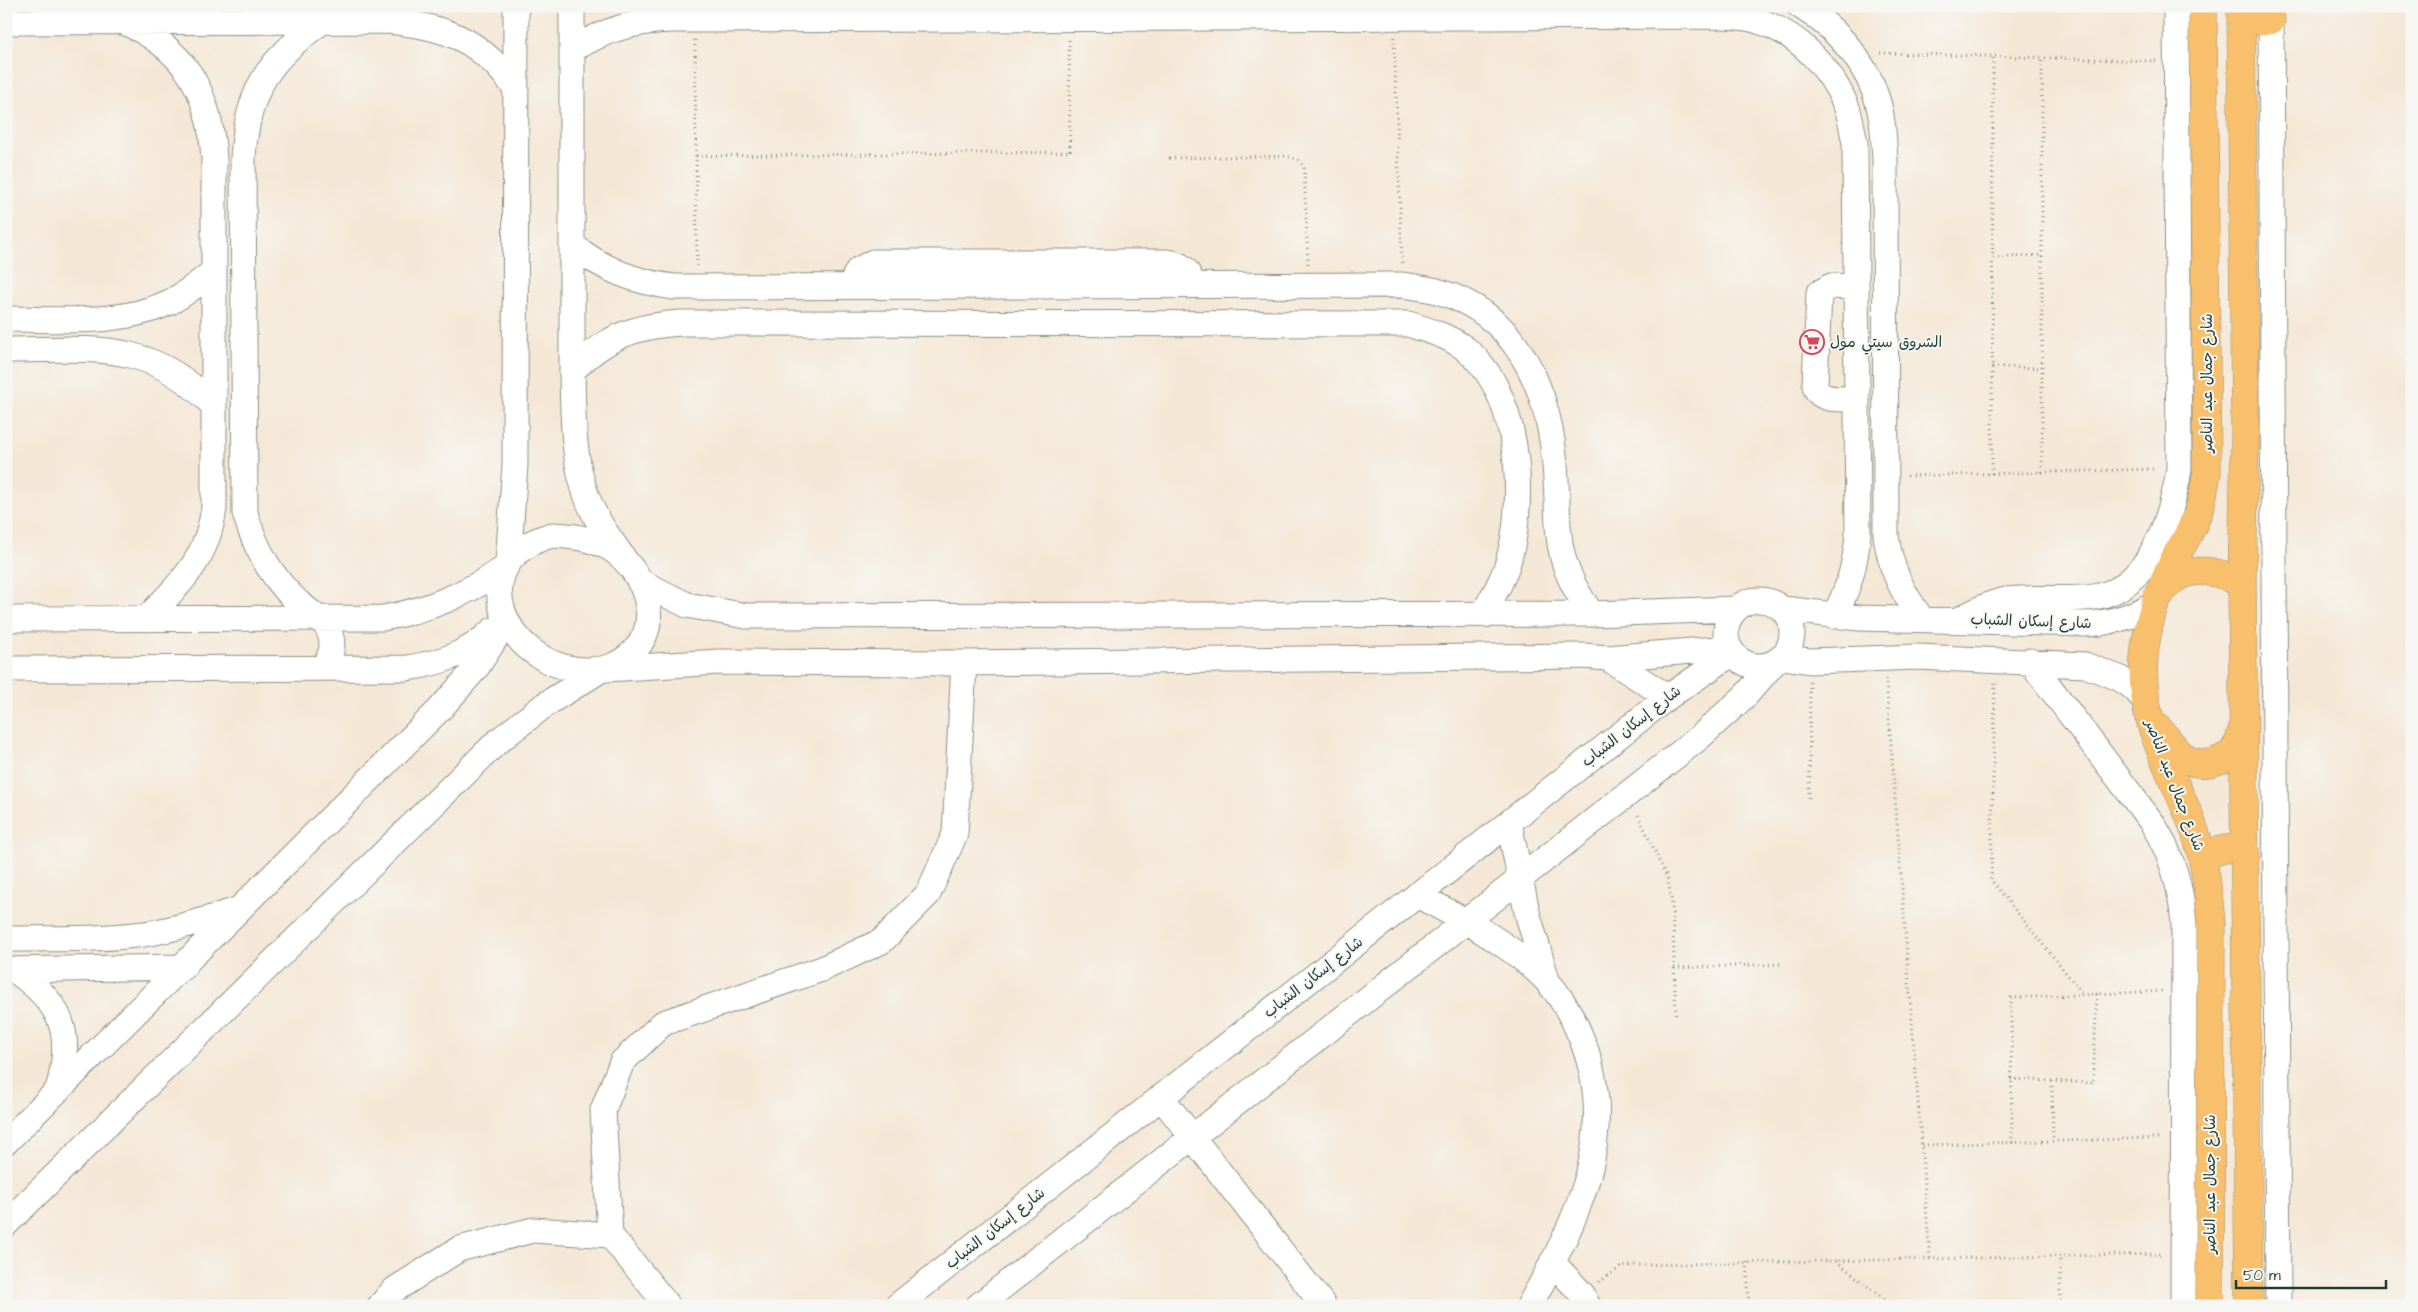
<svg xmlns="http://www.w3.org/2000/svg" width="2418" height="1312" font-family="'Architects Daughter','Playpen Sans Arabic',sans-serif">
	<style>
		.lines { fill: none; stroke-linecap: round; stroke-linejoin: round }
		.minor-casing { stroke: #8a9284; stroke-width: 27 }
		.major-casing { stroke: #8a9284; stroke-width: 29 }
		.path { stroke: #8a9284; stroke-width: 3; stroke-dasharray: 1 4; stroke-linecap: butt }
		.minor { stroke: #fff; stroke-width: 25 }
		.major { stroke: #f8bf6c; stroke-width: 28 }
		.labels { text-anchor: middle; stroke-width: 4; stroke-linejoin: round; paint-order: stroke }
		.poi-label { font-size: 15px; fill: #1f3d34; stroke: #f6f6f2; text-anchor: start }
		.street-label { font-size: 15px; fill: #1f3d34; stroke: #f6f6f2 }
	</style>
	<rect width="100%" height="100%" fill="#f6f6f2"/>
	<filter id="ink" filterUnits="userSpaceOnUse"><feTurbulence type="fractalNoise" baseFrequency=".02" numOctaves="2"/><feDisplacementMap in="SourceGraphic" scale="10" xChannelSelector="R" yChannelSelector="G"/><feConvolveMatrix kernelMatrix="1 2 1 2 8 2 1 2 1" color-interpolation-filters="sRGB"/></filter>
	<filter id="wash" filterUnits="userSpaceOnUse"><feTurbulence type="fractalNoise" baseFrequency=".0096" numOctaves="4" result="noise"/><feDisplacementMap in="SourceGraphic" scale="20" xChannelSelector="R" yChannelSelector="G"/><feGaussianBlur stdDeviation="1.12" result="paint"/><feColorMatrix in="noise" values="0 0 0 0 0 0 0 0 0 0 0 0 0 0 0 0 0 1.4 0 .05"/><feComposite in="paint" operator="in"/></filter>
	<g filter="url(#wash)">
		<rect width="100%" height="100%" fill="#f5e7d5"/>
	</g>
	<g filter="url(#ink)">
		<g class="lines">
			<defs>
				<path id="minor" d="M572,6V371C573,413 572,460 588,500C597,523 613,543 627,563
					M1800,6C1841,30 1876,73 1882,122C1884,134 1884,147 1885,160L1886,535C1890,568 1902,592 1921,618
					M2271,6L2278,1306
					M122,21C185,48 210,91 214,159V508C207,561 181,582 146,619
					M6,22L386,21C446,26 480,39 516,89
					M572,50C604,30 634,21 672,20L1724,16C1734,17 1745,17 1755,20C1798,32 1831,68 1847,108C1851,118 1852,131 1855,142L1858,533C1856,564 1849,589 1834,616
					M572,245C604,270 635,282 674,287L1402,285C1415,287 1428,288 1440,292C1515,314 1546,384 1554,455C1562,523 1547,554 1592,614
					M850,286L858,270L873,262H1166C1181,263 1189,270 1192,285
					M1856,287L1831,286L1819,293L1815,384C1817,403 1843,398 1857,399
					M6,319C61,319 119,326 170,302C186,294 200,282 214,271
					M6,350C93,350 148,338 214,406
					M572,371C606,337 633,326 681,323L1408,324C1427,330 1446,335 1463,347C1519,388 1526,493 1510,555C1505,576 1494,595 1483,614
					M552,535C572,536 593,538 611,549C642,569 664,619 635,650C621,665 605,671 584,670C504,666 458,561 552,535Z
					M508,563L515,465L516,6
					M639,581L687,605L746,616L1592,614L1735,609
					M1726 633a33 33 0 1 1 66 0a33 33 0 1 1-66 0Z
					M1783,609L1859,618L2086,624C2112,623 2133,617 2155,603
					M6,619L383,618C429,610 466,594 505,568
					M1960,619C1975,611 1990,603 2006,600C2035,596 2065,601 2094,597C2150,589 2172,516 2179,469L2176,6
					M1783,657L1810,661L1918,657L2085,665L2119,678L2134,688L2145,701L2147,714
					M1607,658L1668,697
					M2030,661L2153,824C2173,857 2181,887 2184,925L2183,1306
					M322,668C334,654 335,641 326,625C317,617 308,610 299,603C271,578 255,548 245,513L243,158C247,91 268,59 323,21
					M6,669L407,668C441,663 468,654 493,630
					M606,669L719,662L964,663L1584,656L1607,658L1729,648
					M1509,823L1527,912L1547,980
					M1417,895C1459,917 1514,946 1546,980C1561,996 1572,1016 1580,1035C1622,1133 1577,1220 1529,1306
					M6,939C52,938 99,940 144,934C176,929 206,920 236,910
					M6,970L184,967
					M14,970C63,1004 74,1033 58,1090
					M1161,1097L1324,1306
					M6,1142L441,708L477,667L506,622
					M6,1224L497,742L546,704L599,671
					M1552,1262L1582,1294L1588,1306
					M380,1306L394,1290L459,1249L533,1230L610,1235
					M668,1306L610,1235L603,1110L622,1062L663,1023L822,969L882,941L928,894L955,834L964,663
					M897,1306L1668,697L1733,653
					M978,1306L1700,737L1746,695L1774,663"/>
				<path id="major" d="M2203,6L2207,472C2204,489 2202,505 2195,520C2190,534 2181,546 2174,560C2158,590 2147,623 2144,657C2139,727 2172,768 2194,829C2205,859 2208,890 2211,922L2210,1306
					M2241,6L2245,433L2242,585L2249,1306
					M2241,21L2271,20
					M2160,595C2179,563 2216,567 2242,585
					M2156,726C2166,736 2174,749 2185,758C2201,769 2228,762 2237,745C2240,740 2241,732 2243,727
					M2202,857C2216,851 2233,843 2246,854"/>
			</defs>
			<!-- minor casing -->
			<use href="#minor" class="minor-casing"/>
			<!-- major casing -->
			<use href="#major" class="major-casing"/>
			<!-- path -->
			<path class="path" d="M1394,37L1402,264
				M695,40L697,267
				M1880,53L2156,61
				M696,156L1070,152L1069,39
				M1169,158L1286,156L1299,160L1304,168L1308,265
				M1993,258L2042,255
				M1992,367L2042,368
				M2042,472V58
				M1992,474L1993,57
				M1907,476L2156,469
				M1886,679L1930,1259
				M1995,683L1991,880L2083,994
				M1809,798L1810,681
				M1638,815L1667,877L1672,902L1676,1018
				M1674,968L1782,964
				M2011,1079L2093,1083L2097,994
				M2052,1081L2053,1141
				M2012,1143L2011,998L2163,991
				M1922,1145L2161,1138
				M1836,1261L1892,1306
				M1747,1262L1749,1306
				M1599,1282L1621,1267L1636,1265L2163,1254
				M2060,1306V1256"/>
			<!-- minor -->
			<use href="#minor" class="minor"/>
			<!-- major -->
			<use href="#major" class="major"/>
		</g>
	</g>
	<!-- icons -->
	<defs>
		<symbol id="supermarket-ring" viewBox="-11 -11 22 22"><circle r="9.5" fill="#f6f6f2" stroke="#d1495b" stroke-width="1.5"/><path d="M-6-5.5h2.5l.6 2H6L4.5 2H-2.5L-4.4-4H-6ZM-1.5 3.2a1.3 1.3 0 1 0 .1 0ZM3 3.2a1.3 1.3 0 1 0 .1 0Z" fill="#d1495b"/></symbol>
	</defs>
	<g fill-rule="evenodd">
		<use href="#supermarket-ring" x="1798" y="328" width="28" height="28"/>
	</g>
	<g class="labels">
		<!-- poi labels -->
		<g class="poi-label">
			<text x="1830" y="347">الشروق سيتي مول</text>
		</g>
		<!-- street labels -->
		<g class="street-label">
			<text transform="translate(2207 383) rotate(-90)" y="5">شارع جمال عبد الناصر</text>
			<text transform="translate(2031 621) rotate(2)" y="5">شارع إسكان الشباب</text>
			<text transform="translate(1631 726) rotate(-38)" y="5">شارع إسكان الشباب</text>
			<text transform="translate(2175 785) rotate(69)" y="5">شارع جمال عبد الناصر</text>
			<text transform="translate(1313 977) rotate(-38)" y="5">شارع إسكان الشباب</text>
			<text transform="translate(2210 1184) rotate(-90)" y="5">شارع جمال عبد الناصر</text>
			<text transform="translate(995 1228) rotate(-38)" y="5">شارع إسكان الشباب</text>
		</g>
	</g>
	<!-- margin -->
	<rect width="2418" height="1312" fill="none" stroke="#f6f6f2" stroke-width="25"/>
	<!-- scale -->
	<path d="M2236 1280v8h150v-8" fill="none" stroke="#1f3d34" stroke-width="2.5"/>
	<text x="2243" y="1280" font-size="15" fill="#1f3d34" stroke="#f6f6f2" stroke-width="4" paint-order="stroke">50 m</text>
</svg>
